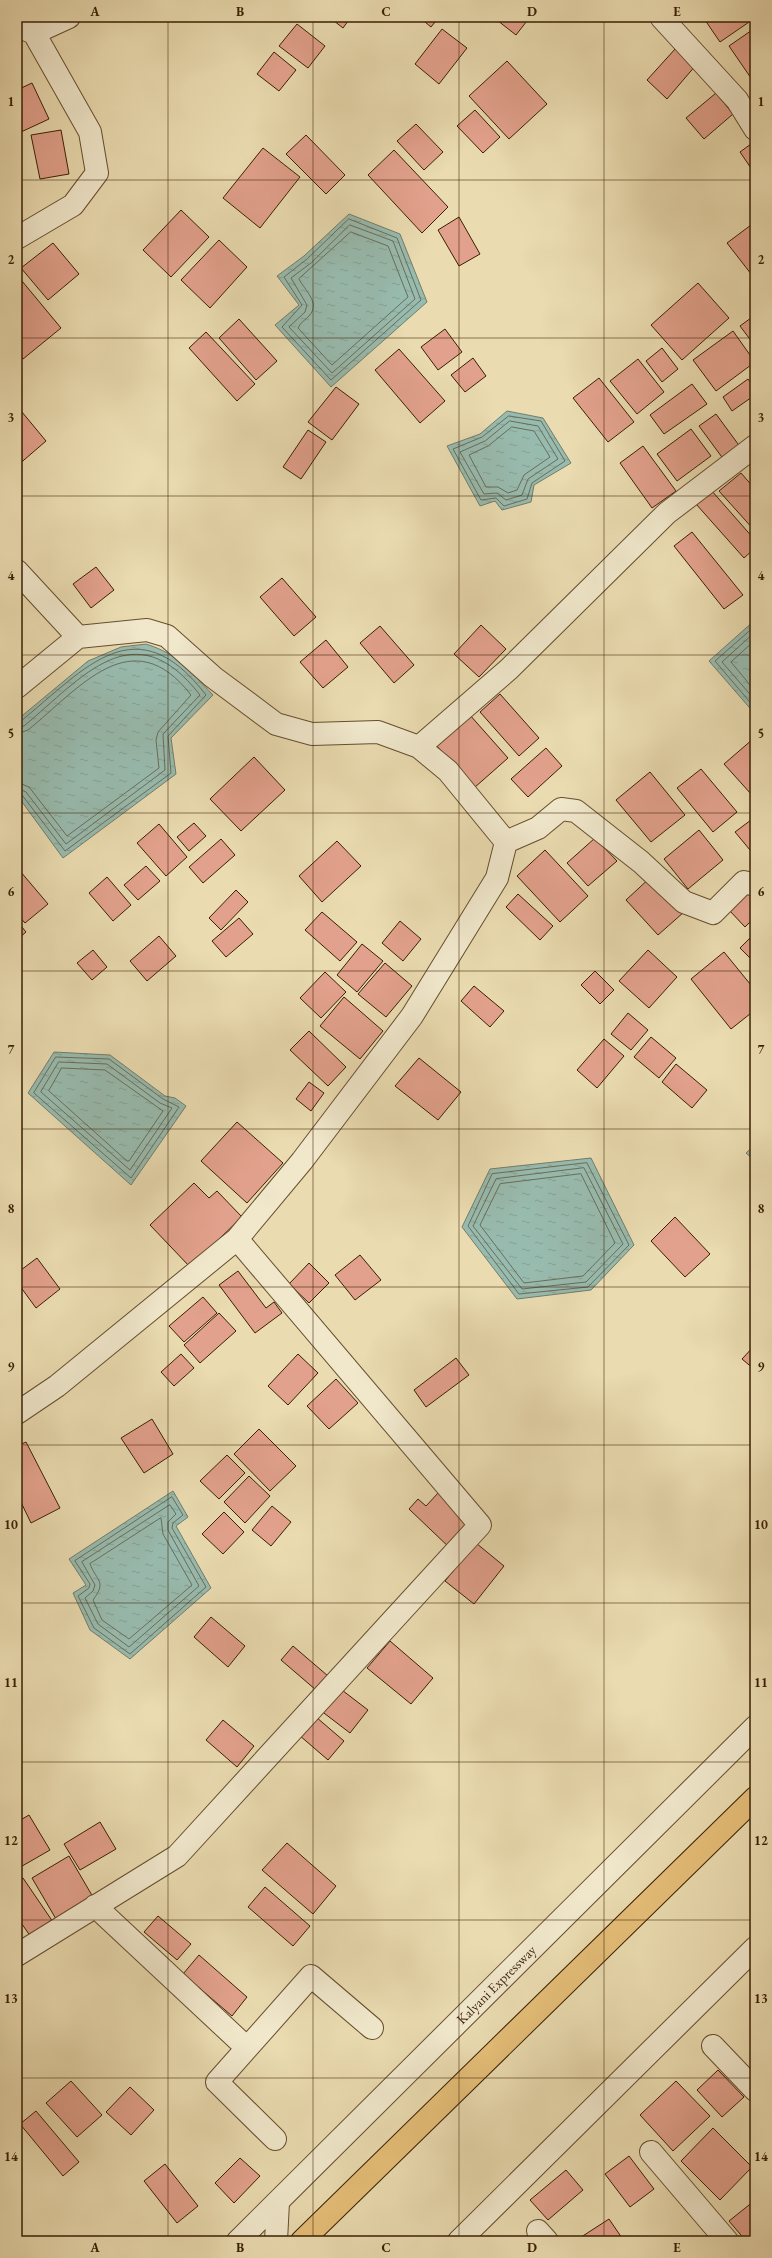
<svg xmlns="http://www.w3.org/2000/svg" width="772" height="2258" font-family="'EB Garamond',serif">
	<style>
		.water { fill: url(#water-ripples); stroke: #727d6a }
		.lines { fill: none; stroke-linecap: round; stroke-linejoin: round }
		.shore { stroke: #696d59; stroke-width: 1 }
		.building { fill: #e2a18c; stroke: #3a1f03 }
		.minor-casing { stroke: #664e2e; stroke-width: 24 }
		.tertiary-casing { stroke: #664e2e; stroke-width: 24 }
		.trunk-casing { stroke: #3a1f03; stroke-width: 24 }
		.minor { stroke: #f1e8cc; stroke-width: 22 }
		.tertiary { stroke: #f1e8cc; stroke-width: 22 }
		.trunk { stroke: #e5be78; stroke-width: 22 }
		.grid { fill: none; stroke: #3a1f03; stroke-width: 1; stroke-opacity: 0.55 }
		.labels { text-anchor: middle; stroke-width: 3; stroke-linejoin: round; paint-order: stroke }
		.street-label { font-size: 14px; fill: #3a1f03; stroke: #f1e8cc }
		.neatline { fill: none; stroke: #3a1f03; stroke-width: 1.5 }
		.grid-label { font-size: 13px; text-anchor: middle; font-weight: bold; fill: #3a1f03 }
	</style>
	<defs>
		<pattern id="water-ripples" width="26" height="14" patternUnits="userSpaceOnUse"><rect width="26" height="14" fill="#98bbaf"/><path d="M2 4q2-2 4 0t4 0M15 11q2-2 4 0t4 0" fill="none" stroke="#84a095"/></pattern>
	</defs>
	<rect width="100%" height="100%" fill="#eadbb0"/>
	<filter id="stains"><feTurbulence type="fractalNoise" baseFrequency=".005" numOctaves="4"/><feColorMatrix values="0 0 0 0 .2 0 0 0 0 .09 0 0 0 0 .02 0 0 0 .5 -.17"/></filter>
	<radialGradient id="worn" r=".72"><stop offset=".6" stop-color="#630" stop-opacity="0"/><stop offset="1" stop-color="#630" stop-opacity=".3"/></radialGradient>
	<!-- water -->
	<path class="water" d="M349,214L400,234L427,302L331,387L275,325L299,305L277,276L304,256Z
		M507,411L543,418L571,463L534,485L531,502L502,510L495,501L480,506L447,446L480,434Z
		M755,620V714L709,661Z
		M146,644C180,655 189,670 213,695L171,738L176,774L63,858L17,795V720L88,661L121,647Z
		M54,1052L110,1055L165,1096L175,1098L186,1106L131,1185L28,1093Z
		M755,1145V1161L746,1153Z
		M591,1158L634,1245L591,1290L517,1299L462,1227L490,1169Z
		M173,1491L188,1517L176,1526L211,1588L130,1659L90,1630L73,1593L86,1585L69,1559Z"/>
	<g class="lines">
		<!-- shore -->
		<path class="shore" d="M349,219L397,238L421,300L331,380L282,327L302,305L284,277L307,259Z
			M350,225L393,241L415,299L332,373L289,327L305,312L307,305L291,278L311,263Z
			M351,232L388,246L408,297L332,365L298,328C300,323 305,320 309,316C321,303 305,291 299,279Z
			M509,416L541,421L565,461L532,483L527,499L504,506L496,498L481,500L453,449L482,437Z
			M510,421L538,426L558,459L528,479L522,495L506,500L497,493L484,494L460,452L485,441Z
			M512,427L534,431L550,457L524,475L517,490L508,493L498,487H486L469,455L488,446Z
			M755,626L715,661L755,708
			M755,632L722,662L755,700
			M755,640L731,662L755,691
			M17,723L21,721C86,668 136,604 206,695L168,736L171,773L65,851L22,795L17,793
			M17,728L24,726C83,677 134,610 200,695L163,734L165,770L66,844L26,792L17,788
			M17,734L28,730C80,688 132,619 191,695L158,732L156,740L159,768L67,836L29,787L17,782
			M56,1057L109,1059L163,1099L179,1107L131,1178L34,1093Z
			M59,1062L107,1064L160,1103L172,1108L130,1170L41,1092Z
			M62,1068L105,1070L163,1111L129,1161H127L49,1091Z
			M587,1163L629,1245L588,1287L519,1294L468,1226L492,1174Z
			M584,1168L623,1244L586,1282L522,1289L473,1226L496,1179Z
			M581,1174L615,1243L583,1276L524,1283L480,1225L500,1184Z
			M172,1497L183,1515L173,1523L172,1528L206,1587L130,1654L94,1628L78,1596L89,1588L90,1584L75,1561Z
			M170,1505L176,1514L168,1522V1530L199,1586L129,1647L98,1624L85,1598L93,1591L95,1585L82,1562Z
			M161,1518L163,1534L192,1585L129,1639L102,1620L93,1600C107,1581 97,1582 90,1564Z"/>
	</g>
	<!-- building -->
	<path class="building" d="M329,17H351L343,28Z
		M419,17H439L431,27Z
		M493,17H530L516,35Z
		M703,17H755V18L720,42Z
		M297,24L325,46L308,68L279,46Z
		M755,28V80L753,81L729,46Z
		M442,29L467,48L439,84L415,64Z
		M676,48L696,65L667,99L647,80Z
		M274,52L296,70L279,91L257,74Z
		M507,61L547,104L509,139L469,96Z
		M32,83L49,119L21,132L17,125V90Z
		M716,93L733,114L704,139L686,118Z
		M475,110L500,137L483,153L457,126Z
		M416,124L443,152L424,170L397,141Z
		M61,130L69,174L40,179L31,135Z
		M306,135L345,175L326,194L286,154Z
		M755,141V174L740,152Z
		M263,148L300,177L260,228L223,198Z
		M394,150L448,207L422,233L368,175Z
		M181,210L209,237L171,277L143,250Z
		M459,217L480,254L459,266L438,230Z
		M755,222V279L727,243Z
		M219,240L247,267L210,308L181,280Z
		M53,243L79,274L48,300L21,268Z
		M17,275L61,328L23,359L17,351Z
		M698,283L729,318L682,360L651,325Z
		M755,315V346L740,326Z
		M239,319L277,361L256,380L219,338Z
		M445,329L462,352L438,370L421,347Z
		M733,331L755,362L716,391L693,360Z
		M206,332L255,384L237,401L189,348Z
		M662,348L678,369L662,382L646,361Z
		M399,349L445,401L420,423L375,370Z
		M473,358L486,376L465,392L451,375Z
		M638,359L664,392L637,414L610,381Z
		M599,378L634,422L608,442L573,398Z
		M748,379L755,388V395L732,411L723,397Z
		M692,384L707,404L664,434L650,415Z
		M336,387L359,404L332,440L308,422Z
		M17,406L46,441L17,466Z
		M716,414L741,448L724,460L699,426Z
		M691,429L711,456L677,481L657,454Z
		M308,430L326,442L301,479L283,467Z
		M643,446L676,491L652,508L620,463Z
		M741,473L755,489V531L719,491Z
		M711,490L755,540V548L744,558L696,504Z
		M692,532L743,595L724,609L674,546Z
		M96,567L114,590L91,608L73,584Z
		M282,578L316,617L294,636L260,597Z
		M481,625L506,649L479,677L454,654Z
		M380,626L414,665L394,683L360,643Z
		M326,640L348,667L323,688L300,662Z
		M500,694L539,738L519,756L480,712Z
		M469,714L508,758L474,788L435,744Z
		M753,739L755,742V791L751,794L724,764Z
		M546,748L562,766L528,797L511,779Z
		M254,757L285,790L241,831L210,799Z
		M701,769L737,812L713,832L677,788Z
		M650,772L685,815L651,842L616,800Z
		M755,817V856L735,832Z
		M194,823L206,836L189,851L177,837Z
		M159,824L187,857L166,876L137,843Z
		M699,830L723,860L688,889L664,859Z
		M595,838L617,861L588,886L567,863Z
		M221,839L235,855L203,883L189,867Z
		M337,841L361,866L322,902L299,876Z
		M545,850L588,896L560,922L517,876Z
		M146,866L160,881L138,900L124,885Z
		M20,871L48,904L25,923L17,914V873Z
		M652,876L684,912L658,935L626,900Z
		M107,877L131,905L113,921L89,893Z
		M236,890L248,902L221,930L209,918Z
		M749,891L755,897V917L745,927L729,910Z
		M518,894L553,926L540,940L506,907Z
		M322,912L357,942L340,961L305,930Z
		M239,918L253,934L226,957L212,941Z
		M17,921L26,932L17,940Z
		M400,921L421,939L403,961L382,943Z
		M755,933V963L740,948Z
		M159,936L176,956L147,981L130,961Z
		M362,944L383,961L357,992L337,975Z
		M93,950L107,967L92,980L77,963Z
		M648,950L677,977L649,1008L619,981Z
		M724,952L755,990V1010L731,1029L691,979Z
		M385,963L412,986L386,1017L358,994Z
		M595,971L614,990L600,1004L581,985Z
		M325,972L346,992L321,1018L300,998Z
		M474,986L504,1011L490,1027L461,1001Z
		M344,997L383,1031L360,1059L320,1026Z
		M628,1013L648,1030L631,1050L611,1034Z
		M309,1031L346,1067L328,1086L290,1050Z
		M651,1037L676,1058L659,1078L634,1057Z
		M604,1039L624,1056L597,1088L577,1070Z
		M419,1058L461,1092L438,1120L395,1086Z
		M676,1064L707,1090L692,1108L662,1082Z
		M309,1082L324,1093L311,1111L296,1099Z
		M237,1122L283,1163L247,1203L201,1161Z
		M194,1183L209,1198L217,1191L242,1217L190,1267L150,1225Z
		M675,1217L710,1254L685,1277L651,1241Z
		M360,1255L381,1280L355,1300L335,1275Z
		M37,1258L60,1289L36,1308L17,1282V1273Z
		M309,1263L329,1283L309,1303L289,1284Z
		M238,1271L266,1308L274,1302L282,1313L255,1333L219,1285Z
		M203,1297L217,1313L184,1342L169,1326Z
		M219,1313L236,1331L200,1363L184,1345Z
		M17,1341L21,1346L17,1349Z
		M755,1345V1370L742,1359Z
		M181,1354L194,1368L174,1386L161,1372Z
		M298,1354L318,1373L288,1405L268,1386Z
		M456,1358L469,1375L426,1407L414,1390Z
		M336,1379L358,1403L329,1429L307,1406Z
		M152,1419L173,1454L144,1473L121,1438Z
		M259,1429L296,1466L270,1491L234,1454Z
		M26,1442L60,1508L31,1523L17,1494V1446Z
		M227,1455L245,1473L219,1499L200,1481Z
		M249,1476L270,1496L245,1523L224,1502Z
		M439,1492L474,1526L452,1550L409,1509L418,1499L426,1506Z
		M272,1506L291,1522L271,1546L252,1530Z
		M224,1512L244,1532L223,1554L202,1534Z
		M476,1543L504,1566L474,1604L445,1581Z
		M211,1617L245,1646L228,1667L194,1637Z
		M390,1641L433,1678L411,1704L367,1668Z
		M293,1646L328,1676L316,1690L281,1660Z
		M338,1687L368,1710L350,1733L320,1710Z
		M316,1717L344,1741L328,1760L299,1735Z
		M223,1720L254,1746L237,1767L206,1740Z
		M29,1815L50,1850L17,1869V1822Z
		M100,1822L116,1849L80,1870L64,1844Z
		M287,1843L336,1886L313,1914L262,1870Z
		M69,1856L93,1897L56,1919L32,1878Z
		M23,1878L53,1922L31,1937L17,1917V1882Z
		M265,1887L310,1926L293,1946L248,1907Z
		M158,1916L191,1944L177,1960L144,1932Z
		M199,1955L247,1997L232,2016L183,1974Z
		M718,2070L744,2097L722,2117L697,2090Z
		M71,2081L102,2115L77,2137L46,2103Z
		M676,2081L710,2116L673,2151L640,2115Z
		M130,2087L154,2110L131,2135L106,2112Z
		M36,2111L79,2162L63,2176L20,2124Z
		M713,2128L752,2167L720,2200L681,2161Z
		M629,2156L654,2189L630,2207L605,2174Z
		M240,2158L260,2176L234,2203L215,2183Z
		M165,2164L198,2206L177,2223L144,2181Z
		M566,2170L583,2190L548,2220L530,2200Z
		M754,2201L755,2239L746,2241L729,2221Z
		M609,2219L622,2238L617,2241H575Z"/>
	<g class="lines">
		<defs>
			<path id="minor" d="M661,17L737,100L755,129
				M17,26L34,33L90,132L97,173L73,205L17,238
				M34,33L69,17
				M17,571L78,637
				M17,687L78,637L147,630L167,636L213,677L276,724L312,734L378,732L419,747L448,771L506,842L497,878L412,1016L302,1161L237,1239L57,1386L17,1413
				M419,747L509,669L667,513L755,446
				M506,842L538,828L561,809L576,811L641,862L684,902L713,913L744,882L755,885
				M95,1906L247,2048
				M17,1955L177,1856L480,1525L237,1239
				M713,2046L755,2090
				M275,2139L217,2082L311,1976L372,2028
				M651,2152L727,2241
				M538,2231L547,2241
				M276,2241L278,2202"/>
			<g id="tertiary">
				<path id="s1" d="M238,2241L755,1727"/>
				<path d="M459,2241L755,1948"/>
			</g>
			<path id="trunk" d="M302,2241L755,1798"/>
		</defs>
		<!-- minor casing -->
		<use href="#minor" class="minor-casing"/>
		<!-- tertiary casing -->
		<use href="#tertiary" class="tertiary-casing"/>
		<!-- trunk casing -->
		<use href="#trunk" class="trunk-casing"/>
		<!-- minor -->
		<use href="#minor" class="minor"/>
		<!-- tertiary -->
		<use href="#tertiary" class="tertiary"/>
		<!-- trunk -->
		<use href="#trunk" class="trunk"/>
	</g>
	<!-- grid -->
	<path class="grid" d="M168,17V2241M313,17V2241M459,17V2241M604,17V2241M17,180H755M17,338H755M17,496H755M17,655H755M17,813H755M17,971H755M17,1129H755M17,1287H755M17,1445H755M17,1603H755M17,1762H755M17,1920H755M17,2078H755"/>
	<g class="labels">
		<!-- street labels -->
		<g class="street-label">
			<text dy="5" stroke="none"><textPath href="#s1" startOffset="364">Kalyani Expressway</textPath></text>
		</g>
	</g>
	<!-- margin -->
	<rect width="772" height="2258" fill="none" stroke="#eadbb0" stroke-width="44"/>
	<rect x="22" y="22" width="728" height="2214" class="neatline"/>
	<g class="grid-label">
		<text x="95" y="16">A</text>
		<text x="240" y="16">B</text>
		<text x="386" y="16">C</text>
		<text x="532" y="16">D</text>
		<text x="677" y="16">E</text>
		<text x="11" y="106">1</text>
		<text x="761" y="106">1</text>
		<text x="11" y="264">2</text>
		<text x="761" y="264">2</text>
		<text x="11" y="422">3</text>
		<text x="761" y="422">3</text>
		<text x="11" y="580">4</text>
		<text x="761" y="580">4</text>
		<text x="11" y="738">5</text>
		<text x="761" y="738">5</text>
		<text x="11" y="896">6</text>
		<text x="761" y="896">6</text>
		<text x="11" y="1054">7</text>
		<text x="761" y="1054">7</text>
		<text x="11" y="1213">8</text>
		<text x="761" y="1213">8</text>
		<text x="11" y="1371">9</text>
		<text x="761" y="1371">9</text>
		<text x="11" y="1529">10</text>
		<text x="761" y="1529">10</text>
		<text x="11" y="1687">11</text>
		<text x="761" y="1687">11</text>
		<text x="11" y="1845">12</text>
		<text x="761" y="1845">12</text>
		<text x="11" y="2003">13</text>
		<text x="761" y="2003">13</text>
		<text x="11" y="2161">14</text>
		<text x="761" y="2161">14</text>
		<text x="95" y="2252">A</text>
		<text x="240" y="2252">B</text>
		<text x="386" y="2252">C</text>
		<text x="532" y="2252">D</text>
		<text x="677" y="2252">E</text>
	</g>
	<rect width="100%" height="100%" filter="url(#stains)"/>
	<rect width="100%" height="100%" fill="url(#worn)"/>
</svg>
